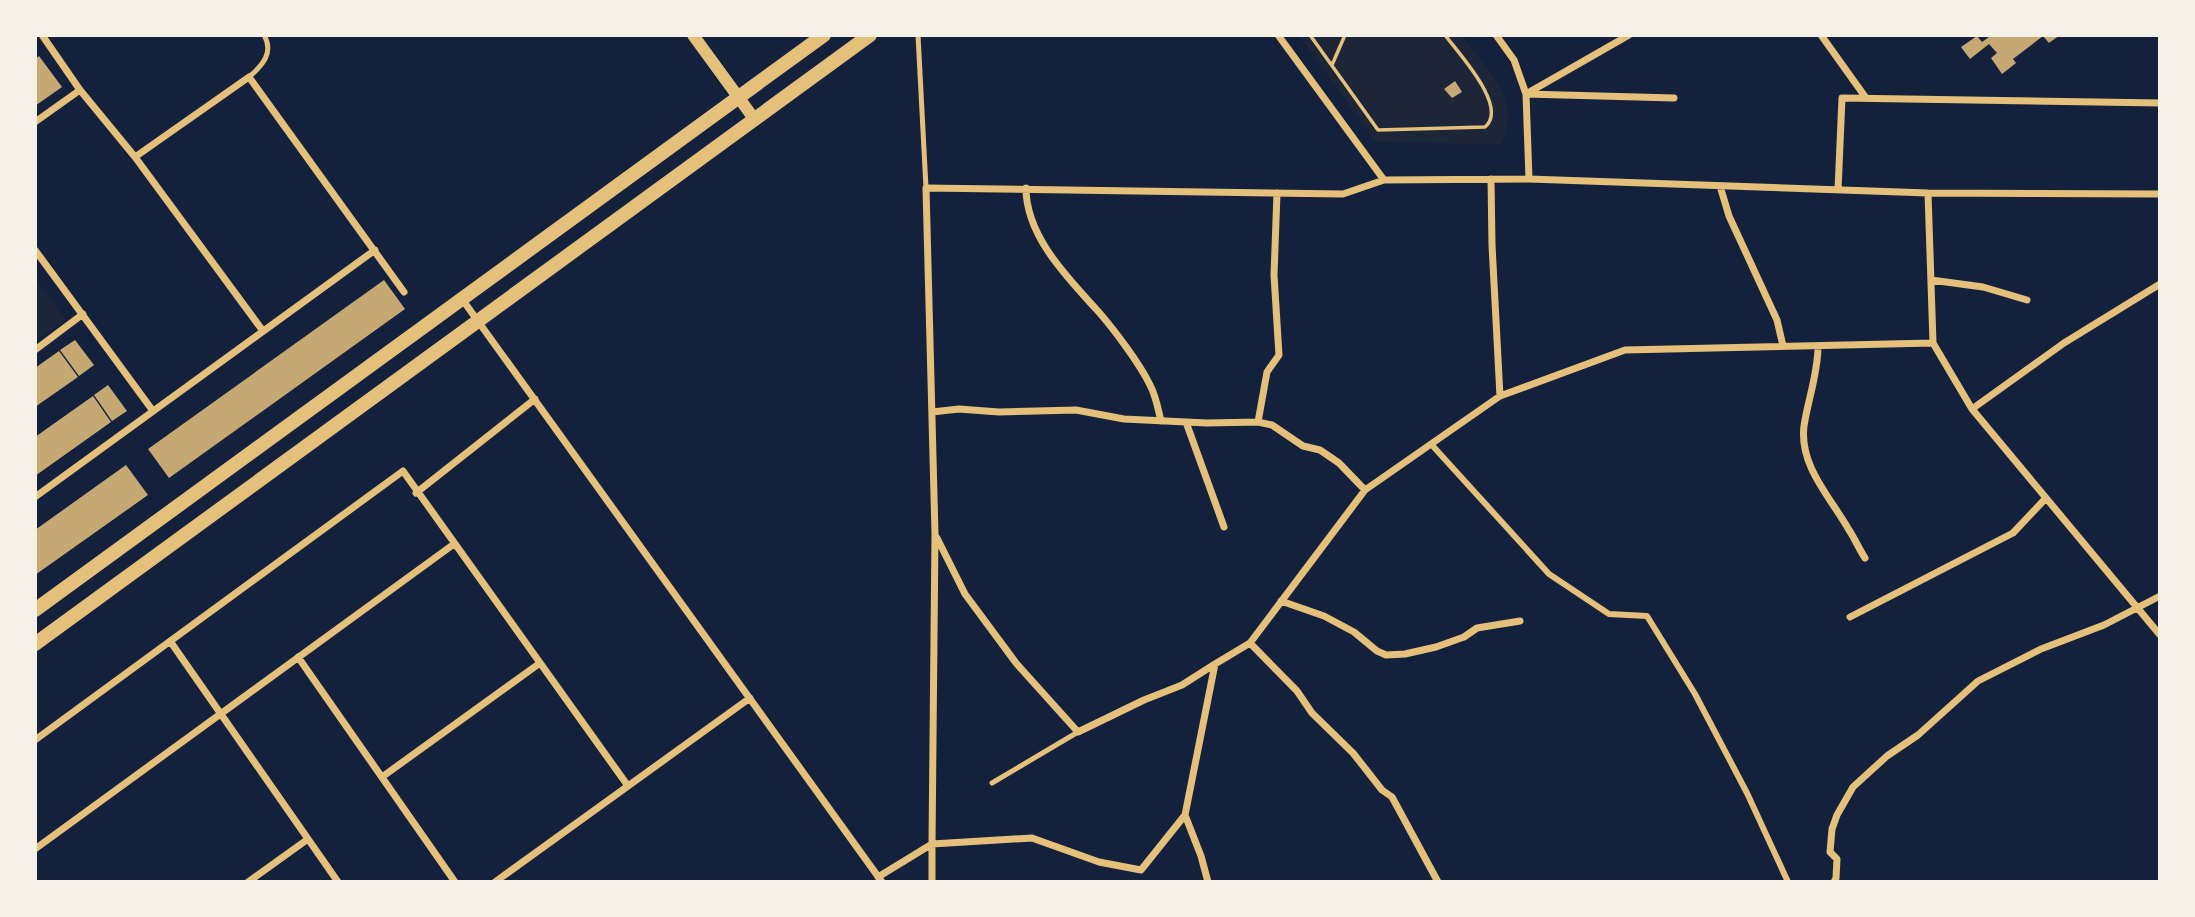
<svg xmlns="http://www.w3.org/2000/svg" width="2195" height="917" font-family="'PT Sans',sans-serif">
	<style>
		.green { fill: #1d2539 }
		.building { fill: #c6a872 }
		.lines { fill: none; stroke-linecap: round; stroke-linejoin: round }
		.path { stroke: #e5c07b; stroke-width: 3.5 }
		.service { stroke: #e5c07b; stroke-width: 5 }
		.pedestrian { stroke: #e5c07b; stroke-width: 6 }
		.minor { stroke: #e5c07b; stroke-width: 7 }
		.tertiary { stroke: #e5c07b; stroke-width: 12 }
		.secondary { stroke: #e5c07b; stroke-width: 14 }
	</style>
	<rect width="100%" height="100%" fill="#14213d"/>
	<!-- green -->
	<path class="green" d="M1299,35H1461C1487,70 1523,99 1501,145L1375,141Z
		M35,277L65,320L35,341Z"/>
	<!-- building -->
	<path class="building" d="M1988,35H2060L2049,43L2043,36L2013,59L2016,63L2002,74L1991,58L1997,53L1989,44L1970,59L1961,47L1977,36L1982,42L1989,37Z
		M39,56L62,87L35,106V59Z
		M1455,81L1462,92L1452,98L1444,89Z
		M384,280L405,309L169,478L148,449Z
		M75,340L94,365L79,376L60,350Z
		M59,351L78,377L35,407V368Z
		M108,385L127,411L112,421L94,395Z
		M93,396L111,422L35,476V437Z
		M126,465L148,495L35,575V530Z"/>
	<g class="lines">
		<!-- path -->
		<path class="path" d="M1310,35L1378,130L1485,127C1509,107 1459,54 1445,35
			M1332,65L1345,35"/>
		<!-- service -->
		<path class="service" d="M918,35L926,188
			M249,77C263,65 274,52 264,35
			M992,783L1078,732"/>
		<!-- pedestrian -->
		<path class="pedestrian" d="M1431,444L1549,574L1609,614L1647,616L1695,694L1747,793L1788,882"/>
		<!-- minor -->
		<path class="minor" d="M42,35L80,90L135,157L263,331
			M1278,35L1384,180L1529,179L1928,193L2160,194
			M1496,35L1514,60L1526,94L1529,179
			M1821,35L1866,98
			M1526,94L1674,98
			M1526,94L1629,35
			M35,122L80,90
			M135,157L249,77L404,292
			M1491,179L1492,245L1500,396
			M1720,186L1729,216L1777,320L1783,346
			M1026,188C1026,236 1067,277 1097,310C1113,328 1140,364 1150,385C1156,396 1158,409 1161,421
			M1838,190L1842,98L2160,103
			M1928,193L1933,343L1972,409L2160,635
			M35,250L153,411
			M1931,280L1983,287L2027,300
			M462,299L882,882
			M1818,346C1818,374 1808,399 1804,426C1799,466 1831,498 1849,530C1855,539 1859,549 1865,558
			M35,350L83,314
			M1972,409L2064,343L2160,284
			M932,412L959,409L999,412L1076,410L1124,419L1207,423L1258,422L1272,425L1303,446L1320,450L1339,463L1365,490
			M1186,422L1224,527
			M1258,422L1267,372L1279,355L1274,275L1277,193
			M416,493L535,399
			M35,497L375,250
			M937,538L965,594L1016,663L1078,732L1144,700L1182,685L1215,664
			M1281,601L1324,616L1354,632L1377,651L1386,655L1405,654L1436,647L1464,637L1477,628L1520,621
			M1850,617L2013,533L2046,498
			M170,641L338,882
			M1250,643L1297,691L1312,713L1353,753L1382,790L1392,797L1438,882
			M298,657L455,882
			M35,740L403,471L628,786
			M382,777L540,663
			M1185,815L1201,856L1208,882
			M35,849L454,544
			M878,877L932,844L935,534L926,188L1343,194L1384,180
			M248,882L308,839
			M495,882L750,698
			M932,882V844L1032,838L1099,862L1141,870L1185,815L1215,664L1250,643L1365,490L1500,396L1625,350L1933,343
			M1834,882L1836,878L1837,859L1830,852L1832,829L1837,815L1853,787L1887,756L1918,735L1978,681L2041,649L2104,625L2160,596"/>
		<!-- tertiary -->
		<path class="tertiary" d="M693,35L755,120"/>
		<!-- secondary -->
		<path class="secondary" d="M35,610L824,35
			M35,644L870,35"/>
	</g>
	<!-- border -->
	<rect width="2195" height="917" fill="none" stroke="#f6f1e7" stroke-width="74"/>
</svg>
